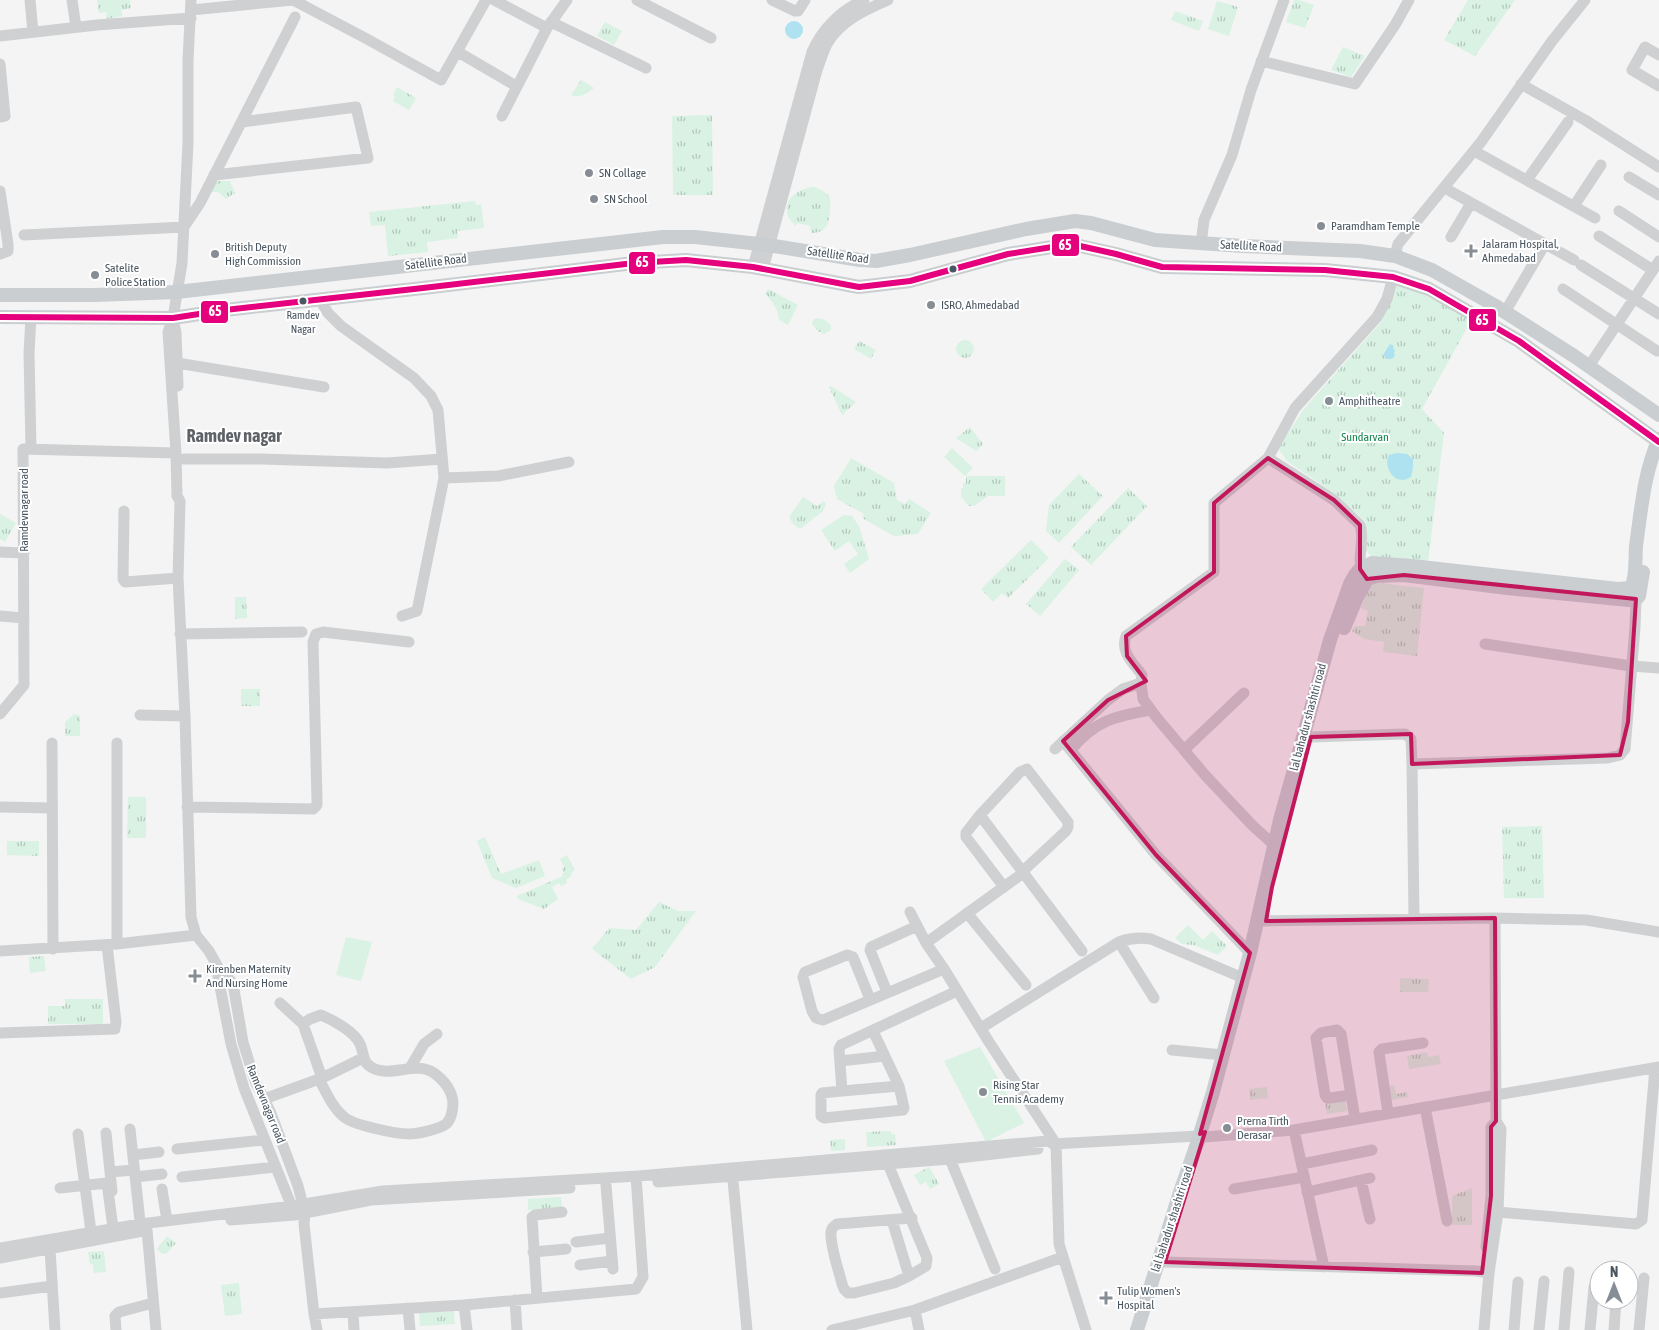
<svg xmlns="http://www.w3.org/2000/svg" width="1659" height="1330" font-family="'Asap Condensed',sans-serif">
	<style>
		.grass { fill: url(#grass-tufts) }
		.garden { fill: #d9f2e3 }
		.water { fill: #aee2f0 }
		.lines { fill: none; stroke-linecap: round; stroke-linejoin: round }
		.minor { stroke: #ced0d2; stroke-width: 11 }
		.major { stroke: #caced1; stroke-width: 14 }
		.bus-1-casing { stroke: #fff; stroke-width: 10 }
		.bus-1 { stroke: #e5007d; stroke-width: 6 }
		.marked { fill: #c2185b; fill-opacity: 0.2; stroke: #c2185b; stroke-width: 4; stroke-linejoin: round }
		.poi-dot { fill: #868d94; stroke: #fff; stroke-width: 2 }
		.bus-dot { fill: #4a5661; stroke: #fff; stroke-width: 2 }
		.labels { text-anchor: middle; stroke-width: 4; stroke-linejoin: round; paint-order: stroke }
		.bus-label { font-size: 11px; fill: #4a5661; stroke: #fff }
		.poi-label { font-size: 12px; fill: #4a5661; stroke: #fff; text-anchor: start }
		.street-label { font-size: 12px; fill: #4a5661; stroke: #fff }
		.park-label { font-size: 12px; fill: #17864f; stroke: #fff }
		.district-label { font-size: 18px; font-weight: bold; fill: #5f6368; stroke: #fff }
		.line-badge { stroke: #fff; stroke-width: 2 }
		.badge-label { font-size: 14px; text-anchor: middle; font-weight: bold; fill: #fff }
	</style>
	<defs>
		<pattern id="grass-tufts" width="24" height="20" patternUnits="userSpaceOnUse" patternTransform="scale(1.25)"><rect width="24" height="20" fill="#d9f2e3"/><path d="M3 7l-1-3M5 7V3M7 7l1-3M15 17l-1-3M17 17v-4M19 17l1-3" fill="none" stroke="#b2c7bb"/></pattern>
	</defs>
	<rect width="100%" height="100%" fill="#f4f4f4"/>
	<!-- grass -->
	<path class="grass" d="M97,0H130L131,8L121,10L122,16L107,19L106,12L99,13Z
		M1294,0H1299L1314,5L1305,28L1286,22Z
		M1468,0H1515L1475,56L1444,40Z
		M1217,1L1238,7L1229,36L1208,29Z
		M1175,11L1203,21L1199,31L1171,20Z
		M605,22L622,31L614,45L597,36Z
		M1343,47L1365,56L1351,77L1331,70Z
		M581,80L594,88C587,93 580,99 571,95Z
		M397,87L416,98L409,110L393,101L395,97L393,95Z
		M712,115L713,195H673L672,116Z
		M218,181H230L235,193L226,199L218,192H211Z
		M814,187C820,189 827,192 830,198C831,202 830,206 830,210C829,223 827,233 811,233L810,226L797,223L795,226C793,223 789,219 788,216C782,198 800,188 814,187Z
		M475,201L476,205L481,204L484,228L457,231L458,238L427,242L428,252L388,256L385,225L371,226L369,212Z
		M1398,282L1472,319L1422,409L1444,433L1428,562L1371,556L1363,547L1366,522L1338,496L1287,461L1278,448L1304,409L1381,322Z
		M768,289L798,305L788,325L779,320C778,309 773,302 765,294Z
		M816,318C823,318 827,321 831,326V330L824,334L818,331L812,324L813,320Z
		M956 349a9 9 0 1 1 18 0a9 9 0 1 1-18 0Z
		M859,341L876,350L871,359L854,349Z
		M831,386L856,402L842,415L829,387Z
		M970,427L983,444L976,451L956,438Z
		M952,448L973,468L965,476L944,457Z
		M851,458L894,483L897,500L905,504L909,499L931,513L918,534L894,536L862,518L864,514L837,499L834,486Z
		M1079,474L1103,496L1059,543L1046,531L1049,505Z
		M966,476H1005V496H988L974,506H969L961,497V488H963V484L966,483Z
		M1128,488L1147,506L1091,565L1071,547Z
		M803,497L817,506L824,501L826,504L823,511L800,529L793,524L789,517Z
		M0,514L16,523L5,542L0,539Z
		M844,515L852,516L859,526L869,559L850,573L844,564L858,554L849,541L835,551L821,530Z
		M1031,540L1049,558L1008,598L1002,593L993,602L981,589Z
		M1065,559L1079,570L1040,616L1026,604Z
		M1370,582L1424,588L1417,656L1383,652L1384,642L1364,639L1352,631L1355,626H1365L1368,611L1361,608Z
		M235,597H246L247,618L235,619Z
		M241,689H260V706H241Z
		M74,714L80,716V736H65V722Z
		M128,797H146V838H127Z
		M1542,826L1544,898H1504L1502,827Z
		M485,837L501,874L539,860L545,876L516,888L492,878L477,841Z
		M7,841H39V856L7,855Z
		M567,855L575,870L571,873L572,875L566,880L567,883L561,886L559,883L552,887L558,899L544,909L518,899L517,896L563,876L562,874L564,873L562,869L564,867L560,859Z
		M659,902L678,911H696L655,967L631,979L592,949L609,928L636,930Z
		M1188,925L1203,940L1212,931L1227,946L1218,955L1194,945L1182,944L1175,938Z
		M44,956L46,971L30,973L29,957Z
		M1400,978L1429,979L1428,992H1400Z
		M65,999H103V1024H48V1006H65Z
		M1427,1052L1428,1057L1439,1055L1441,1064L1409,1069L1407,1056Z
		M1394,1085L1396,1094L1407,1092L1408,1097L1388,1101L1386,1087Z
		M1267,1087L1268,1098L1250,1100L1249,1089Z
		M1345,1100L1347,1111L1327,1114L1325,1102Z
		M891,1131V1134H895L896,1145L867,1147L866,1132Z
		M845,1139V1150L831,1151L830,1140Z
		M929,1167L939,1184L930,1189L926,1182L920,1185L914,1175Z
		M1472,1188V1225H1452V1196Z
		M561,1197L562,1208L528,1210V1199Z
		M167,1236L176,1243L167,1253L162,1254L157,1249Z
		M104,1251L106,1272L94,1273L93,1264H90L88,1252Z
		M239,1283L242,1314L225,1316L221,1285Z
		M454,1311L455,1324L420,1326L419,1313Z"/>
	<!-- garden -->
	<path class="garden" d="M346,937L372,942L361,981L336,975Z
		M980,1047L1024,1123L986,1142L944,1061Z"/>
	<!-- water -->
	<path class="water" d="M785 30a9 9 0 1 1 18 0a9 9 0 1 1-18 0Z
		M1390,344L1394,346L1393,348L1395,351L1394,353L1395,356L1392,359H1388L1383,355Z
		M1397,453L1407,454L1413,459V468L1411,477C1408,478 1405,480 1403,480C1390,480 1384,464 1389,455Z"/>
	<g class="lines">
		<!-- minor -->
		<path class="minor" d="M30,0L33,32
			M72,0L76,27
			M191,0L188,60V143L182,263L173,318L168,332L176,453L177,496L180,501L178,578L185,716L191,917L196,935L209,951L219,969L225,973L233,984L243,1042L255,1081L270,1111L298,1186L305,1213L304,1224L314,1314L317,1330
			M494,0L547,28L567,0
			M637,0L711,38
			M772,0L795,11H798L805,0
			M191,10L293,0L367,39L441,80L486,0
			M551,22L646,68
			M0,36L97,25L191,18
			M458,52L516,86
			M1659,55L1645,47L1632,70L1659,86
			M1261,61L1355,84L1395,25L1409,0
			M0,64L5,116L0,117
			M1521,84L1585,120L1659,167
			M502,116L547,28
			M1474,151L1595,218
			M214,175L368,158L356,107L242,122
			M1629,177L1659,195
			M1527,180L1568,122
			M0,191L8,244V251L0,254
			M1450,191L1574,260
			M1574,206L1601,165
			M1619,211L1659,237
			M24,235L184,227L200,203L295,17
			M1599,236L1653,270
			M1451,237L1471,203
			M1201,244L1204,220L1232,155L1251,90L1284,0
			M1395,256L1398,244L1481,142L1552,41L1585,0
			M1581,265L1659,314
			M753,267L812,52C822,29 841,10 864,0
			M763,269L817,70C820,62 823,52 827,44C840,21 865,10 888,0
			M1563,289L1657,351
			M320,300L328,313L341,326L414,378L431,396L438,410L444,478L498,476L569,462
			M1505,312L1545,244
			M31,317L29,353L31,449
			M173,320L176,332L178,386
			M177,363L324,387
			M1589,366L1659,261
			M184,459H262L387,463L442,459
			M124,511L123,579L125,582L178,578
			M0,552L24,553
			M1365,575C1354,560 1366,542 1360,525L1334,500L1268,458L1295,408L1377,317L1387,299L1393,277
			M0,616L24,618
			M402,616L417,611L444,478
			M180,634L302,632
			M1485,644L1631,666L1659,668
			M1141,683L1143,699L1157,718L1184,750L1244,693
			M0,714L24,685L23,449L176,453
			M140,715L185,716
			M1311,737L1405,734L1411,739L1412,764
			M1063,741L1156,855L1250,953
			M52,743L53,949
			M1055,749L1108,700L1123,689L1141,683L1142,675C1133,663 1120,652 1126,636L1214,572V503L1268,458
			M1071,750C1094,721 1115,716 1151,710
			M1184,750L1205,775L1252,825L1274,845
			M0,807L52,808
			M187,807L313,809L317,805V800L313,642L316,634L323,632L409,642
			M980,815L1082,951
			M910,912L926,943L944,969L989,1042L1056,1144L1059,1244L1086,1330
			M967,913L1026,985
			M1414,918L1412,764L1608,758L1620,755L1625,749L1635,627L1636,599L1633,592
			M1257,921L1495,918L1586,920L1659,932
			M1119,942L1154,998
			M926,943L1019,876L1023,871L1066,831L1068,827V822L1027,769L1020,772L980,815L966,833V837L1004,887
			M117,944V743
			M0,951L117,944L196,935
			M219,969L218,976L231,1044L244,1088L294,1212
			M887,992L870,950L871,947L917,926
			M870,999L853,957L847,955L805,972L803,977L812,1011L816,1018L823,1020L944,969
			M280,1003L303,1024
			M981,1028L1119,942C1130,938 1139,937 1151,939L1243,978
			M0,1033L115,1029L116,1022L107,945
			M1172,1050L1223,1055
			M840,1061L885,1056
			M410,1068L424,1044L437,1034
			M319,1079C326,1092 332,1107 344,1117C353,1125 396,1134 409,1134C417,1134 440,1129 446,1124C451,1120 453,1110 453,1103C452,1090 445,1081 434,1073C415,1060 390,1079 371,1067C362,1062 364,1052 360,1044C355,1032 333,1020 321,1015L310,1019L303,1024L322,1078
			M899,1086L842,1091L839,1049L841,1045L957,991
			M842,1091L822,1093L821,1095V1116L824,1118L903,1110L904,1108L899,1086L873,1031
			M1351,1095L1330,1098H1327L1325,1095L1316,1038L1321,1033L1337,1030L1341,1034L1355,1119
			M264,1099L322,1078L363,1058
			M1425,1107L1447,1221
			M1388,1113L1379,1052L1382,1049L1423,1043
			M130,1129L141,1231
			M1294,1130L1324,1267
			M106,1133L110,1172
			M78,1134L92,1239
			M1204,1137L1294,1130L1659,1067
			M177,1149L264,1140
			M133,1155L159,1152
			M950,1159L995,1269
			M888,1164L927,1258L926,1266L909,1276
			M1302,1164L1372,1150
			M732,1170L747,1330
			M135,1177L162,1174
			M182,1177L276,1167
			M1361,1180L1370,1219
			M658,1182L950,1159L1038,1149
			M606,1185L613,1269
			M60,1188L107,1183L113,1228
			M162,1189L167,1221
			M1234,1189L1304,1177
			M112,1191L110,1172L134,1170
			M1307,1192L1370,1178
			M1498,1212L1636,1224L1642,1220L1655,1068
			M231,1220L295,1215L371,1200L570,1188
			M892,1220L909,1276L894,1283L854,1293H848L844,1289L842,1284C839,1271 830,1246 831,1233C831,1228 834,1226 837,1224L912,1218
			M147,1230L156,1330
			M576,1242L610,1238
			M1486,1247L1491,1196V1127L1496,1121
			M0,1248L140,1224L292,1206L383,1191L638,1176L1049,1141L1053,1144L1198,1136
			M50,1249L55,1330
			M533,1252L566,1249
			M0,1258L143,1231
			M1165,1262L1476,1271L1489,1273
			M580,1265L612,1261
			M0,1293L52,1286
			M537,1298L532,1217L535,1215L562,1212
			M515,1300L517,1330
			M464,1305L467,1330
			M408,1308L410,1330
			M915,1310L919,1330
			M353,1312L354,1330
			M314,1314L464,1305L636,1289L643,1277L636,1176
			M116,1330L115,1316L119,1312L153,1303
			M832,1330L915,1310L1063,1257
			M1484,1330L1489,1273L1498,1212L1501,1129L1496,1121L1495,918
			M1514,1330L1518,1282
			M1539,1330L1544,1281
			M1564,1330L1569,1272
			M1590,1330L1594,1287
			M1614,1330L1616,1300
			M1639,1330L1644,1278"/>
		<!-- major -->
		<path class="major" d="M0,295H95L177,292L663,237H695L768,245L860,260L876,261L910,255L1026,229L1075,221L1091,223L1155,240L1243,246L1360,251L1395,256L1432,270L1494,305L1574,356L1659,415
			M0,317L173,318L225,310L423,288L634,263L686,260L753,267L859,287L910,281L1008,254L1071,244L1116,254L1162,267L1325,270L1393,277L1429,289L1519,341L1659,442
			M1344,628L1357,597L1367,579L1376,576L1404,575L1507,588L1629,600L1636,599L1639,596L1643,572
			M1200,1134L1213,1092L1250,953L1280,820L1304,734L1330,640L1350,584L1355,575L1360,569L1372,563L1412,566L1618,589L1630,588C1637,580 1635,557 1636,546C1641,511 1644,472 1659,439
			M1137,1330L1180,1192L1199,1138"/>
		<defs>
			<path id="bus-1" d="M0,317L173,318L225,310L423,288L634,263L686,260L753,267L859,287L910,281L1008,254L1071,244L1116,254L1162,267L1325,270L1393,277L1429,289L1519,341L1659,442"/>
		</defs>
		<!-- bus-1 casing -->
		<use href="#bus-1" class="bus-1-casing"/>
		<!-- bus-1 -->
		<use href="#bus-1" class="bus-1"/>
	</g>
	<!-- marked area -->
	<path class="marked" d="M1268,458L1334,500L1360,525V569L1367,579L1404,575L1636,599L1628,722L1620,755L1412,764L1411,734L1311,737L1272,887L1266,921L1495,918L1496,1121L1491,1127V1196L1482,1273L1165,1262L1205,1132L1200,1134L1250,953L1156,855L1063,741L1108,700L1146,681L1127,656L1126,636L1214,572V503Z"/>
	<!-- markers -->
	<g class="poi-dot">
		<circle cx="589" cy="173" r="5"/>
		<circle cx="594" cy="199" r="5"/>
		<circle cx="1321" cy="226" r="5"/>
		<path d="M1468.5 243.5h5v5h5v5h-5v5h-5v-5h-5v-5h5z"/>
		<circle cx="215" cy="254" r="5"/>
		<circle cx="95" cy="275" r="5"/>
		<circle cx="931" cy="305" r="5"/>
		<circle cx="1329" cy="401" r="5"/>
		<path d="M192.5 968.5h5v5h5v5h-5v5h-5v-5h-5v-5h5z"/>
		<circle cx="983" cy="1092" r="5"/>
		<circle cx="1227" cy="1128" r="5"/>
		<path d="M1103.5 1290.5h5v5h5v5h-5v5h-5v-5h-5v-5h5z"/>
	</g>
	<g class="bus-dot">
		<circle cx="953" cy="269" r="4.5"/>
		<circle cx="303" cy="301" r="4.5"/>
	</g>
	<g class="labels">
		<!-- bus labels -->
		<g class="bus-label">
			<text x="303" y="319">Ramdev<tspan x="303" dy="14">Nagar</tspan></text>
		</g>
		<!-- poi labels -->
		<g class="poi-label">
			<text x="599" y="177">SN Collage</text>
			<text x="604" y="203">SN School</text>
			<text x="1331" y="230">Paramdham Temple</text>
			<text x="1482" y="248">Jalaram Hospital,<tspan x="1482" dy="14">Ahmedabad</tspan></text>
			<text x="225" y="251">British Deputy<tspan x="225" dy="14">High Commission</tspan></text>
			<text x="105" y="272">Satelite<tspan x="105" dy="14">Police Station</tspan></text>
			<text x="941" y="309">ISRO, Ahmedabad</text>
			<text x="1339" y="405">Amphitheatre</text>
			<text x="206" y="973">Kirenben Maternity<tspan x="206" dy="14">And Nursing Home</tspan></text>
			<text x="993" y="1089">Rising Star<tspan x="993" dy="14">Tennis Academy</tspan></text>
			<text x="1237" y="1125">Prerna Tirth<tspan x="1237" dy="14">Derasar</tspan></text>
			<text x="1117" y="1295">Tulip Women's<tspan x="1117" dy="14">Hospital</tspan></text>
		</g>
		<!-- street labels -->
		<g class="street-label">
			<text transform="translate(1251 246) rotate(3)" y="4">Satellite Road</text>
			<text transform="translate(838 255) rotate(8)" y="4">Satellite Road</text>
			<text transform="translate(436 262) rotate(-7)" y="4">Satellite Road</text>
			<text transform="translate(24 510) rotate(-90)" y="4">Ramdevnagar road</text>
			<text transform="translate(1308 717) rotate(-75)" y="4">lal bahadur shashtri road</text>
			<text transform="translate(266 1104) rotate(68)" y="4">Ramdevnagar road</text>
			<text transform="translate(1172 1219) rotate(-72)" y="4">lal bahadur shashtri road</text>
		</g>
		<!-- park labels -->
		<g class="park-label">
			<text x="1365" y="441">Sundarvan</text>
		</g>
		<!-- district labels -->
		<g class="district-label">
			<text x="234" y="442">Ramdev nagar</text>
		</g>
	</g>
	<g class="line-badge">
		<rect x="1051" y="233" width="29" height="24" rx="5" fill="#e5007d"/>
		<rect x="628" y="251" width="28" height="24" rx="5" fill="#e5007d"/>
		<rect x="200" y="300" width="29" height="24" rx="5" fill="#e5007d"/>
		<rect x="1468" y="308" width="29" height="24" rx="5" fill="#e5007d"/>
	</g>
	<g class="badge-label">
		<text x="1065" y="250">65</text>
		<text x="642" y="267">65</text>
		<text x="215" y="316">65</text>
		<text x="1482" y="325">65</text>
	</g>
	<!-- north arrow -->
	<g transform="translate(1614 1285)"><circle r="24" fill="#ffffff" stroke="#b7bbc0"/>
	<path d="M0-4L9 19L0 12L-9 19Z" fill="#868d94"/>
	<text y="-8" font-size="14" font-weight="bold" text-anchor="middle" fill="#4a5661">N</text>
	</g>
</svg>
